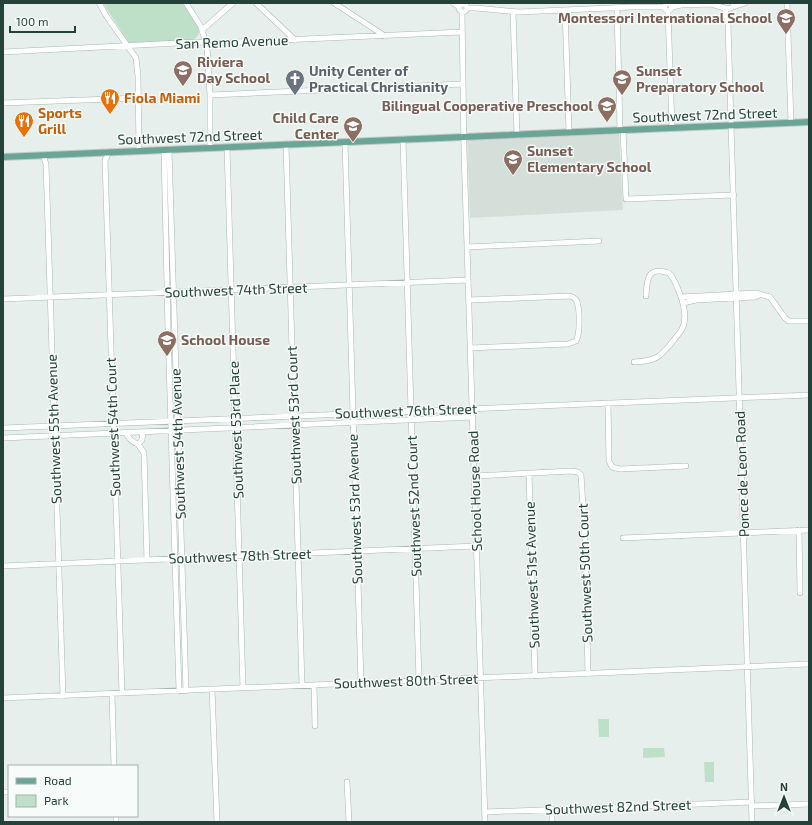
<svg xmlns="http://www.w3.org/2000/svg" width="812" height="825" font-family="'Exo 2',sans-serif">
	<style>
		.built { fill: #d4dfda }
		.green { fill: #bfe0c8 }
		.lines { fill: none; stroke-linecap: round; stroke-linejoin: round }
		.minor-casing { stroke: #a8b8b2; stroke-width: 6 }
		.major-casing { stroke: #c2cac8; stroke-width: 8 }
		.minor { stroke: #fff; stroke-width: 5 }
		.major { stroke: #6aa596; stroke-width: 6 }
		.labels { text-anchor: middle; stroke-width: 3; stroke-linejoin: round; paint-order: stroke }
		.education-label { font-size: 14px; font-weight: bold; fill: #785e54; stroke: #f7fbf9; text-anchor: start }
		.street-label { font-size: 14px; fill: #24423a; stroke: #f7fbf9 }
		.worship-label { font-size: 14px; font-weight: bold; fill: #5b616d; stroke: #f7fbf9; text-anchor: start }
		.food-label { font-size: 14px; font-weight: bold; fill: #c56008; stroke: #f7fbf9; text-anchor: start }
	</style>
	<rect width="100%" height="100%" fill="#e6efeb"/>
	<!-- built -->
	<path class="built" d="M619,134L623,210L470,218L467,140Z"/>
	<!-- green -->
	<path class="green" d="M103,3H182C186,9 200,26 199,32C199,34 197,37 196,38L192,40L132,44L129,43Z
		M598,719H609V737H599Z
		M643,748H664L665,757L643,758Z
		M704,762H714V782H705Z"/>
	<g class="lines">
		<defs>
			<path id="minor" d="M99,3L107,17L136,58L138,76L139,151
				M186,3L201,27L207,47L210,95V148
				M256,3L295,40
				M334,3L385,36
				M453,3L459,7
				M787,3L791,123
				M664.5 7a3.5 3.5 0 1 1 7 0a3.5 3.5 0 1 1-7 0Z
				M459 8a4 4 0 1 1 8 0a4 4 0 1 1-8 0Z
				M672,7L681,5L711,4L728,9L733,7L734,3
				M733,7L745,3
				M467,8H476L519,12L632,7H665
				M617,8L620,130
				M725,9L728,24L752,822
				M565,10L569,132
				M668,11L672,128
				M462,12L464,150L485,822
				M513,12L517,135
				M202,30L233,3
				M3,52L198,42L213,43L462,32
				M210,95L463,84
				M3,103L138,98
				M623,130L626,199L734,195
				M403,139L419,681
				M345,142L361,683
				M286,145L302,685
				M227,147L243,688
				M164,150L168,329L179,691
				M169,150L186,691
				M107,153V157L105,160L122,693
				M43,155L46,164L63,696
				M467,247L599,241
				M681,297L756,293L770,297L785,318L789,321H809
				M3,299L468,280
				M469,300L570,296C573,297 576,299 577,302C580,310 580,335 576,341L568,344L470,348
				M683,303L696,300L755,297L759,295
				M634,362C655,361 660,358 673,341C676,337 680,333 682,329C688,318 683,300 678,289C676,284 673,277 669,273C647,266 647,279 646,296
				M608,403L609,461L612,467L620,469L686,466
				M3,428L809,395
				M125,432C129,438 131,442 138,444L142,440L143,432
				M3,438L473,417
				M138,444L144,453L147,560
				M529,473L535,676
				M474,476L571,471L578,472L581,475L585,540L588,674
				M799,530L800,593
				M623,538L809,530
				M3,566L476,546
				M314,685L315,726
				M212,689L217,822
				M112,694L114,766
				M3,698L809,664
				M347,782L349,822
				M3,792H9
				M752,806L809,804
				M552,809V822
				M485,812L752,802
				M116,816V822"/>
			<path id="major" d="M3,157L809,122"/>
		</defs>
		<!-- minor casing -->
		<use href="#minor" class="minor-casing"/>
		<!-- major casing -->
		<use href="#major" class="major-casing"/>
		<!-- minor -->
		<use href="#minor" class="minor"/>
		<!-- major -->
		<use href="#major" class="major"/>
	</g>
	<!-- icons -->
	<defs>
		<symbol id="school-pin" viewBox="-11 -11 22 30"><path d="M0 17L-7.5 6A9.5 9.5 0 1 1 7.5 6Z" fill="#8d6e63" stroke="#f7fbf9"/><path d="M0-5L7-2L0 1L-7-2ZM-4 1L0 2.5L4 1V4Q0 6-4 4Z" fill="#fff"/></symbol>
		<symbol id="church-pin" viewBox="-11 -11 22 30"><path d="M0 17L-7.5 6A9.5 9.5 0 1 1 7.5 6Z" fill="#6b7280" stroke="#f7fbf9"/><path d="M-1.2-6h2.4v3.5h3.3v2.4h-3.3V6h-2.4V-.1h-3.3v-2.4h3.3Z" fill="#fff"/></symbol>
		<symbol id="restaurant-pin" viewBox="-11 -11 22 30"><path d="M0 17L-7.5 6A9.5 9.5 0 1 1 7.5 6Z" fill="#e8710a" stroke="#f7fbf9"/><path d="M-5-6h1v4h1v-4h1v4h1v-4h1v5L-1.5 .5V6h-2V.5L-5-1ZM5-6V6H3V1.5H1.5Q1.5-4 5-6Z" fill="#fff"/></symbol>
	</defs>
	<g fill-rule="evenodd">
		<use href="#school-pin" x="775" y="7" width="22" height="30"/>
		<use href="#school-pin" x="172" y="59" width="22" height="30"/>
		<use href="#church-pin" x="284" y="68" width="22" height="30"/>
		<use href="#school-pin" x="611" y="68" width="22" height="30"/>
		<use href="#restaurant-pin" x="99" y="87" width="22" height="30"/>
		<use href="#school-pin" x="596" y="95" width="22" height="30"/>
		<use href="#restaurant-pin" x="13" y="110" width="22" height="30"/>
		<use href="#school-pin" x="342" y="115" width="22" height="30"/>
		<use href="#school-pin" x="502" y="148" width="22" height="30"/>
		<use href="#school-pin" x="156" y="329" width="22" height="30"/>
	</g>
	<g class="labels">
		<!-- education labels -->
		<g class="education-label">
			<text x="772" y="23" text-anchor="end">Montessori International School</text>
			<text x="197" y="67">Riviera<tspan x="197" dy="16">Day School</tspan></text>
			<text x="636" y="76">Sunset<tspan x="636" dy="16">Preparatory School</tspan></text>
			<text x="593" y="111" text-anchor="end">Bilingual Cooperative Preschool</text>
			<text x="339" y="123" text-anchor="end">Child Care<tspan x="339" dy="16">Center</tspan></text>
			<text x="527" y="156">Sunset<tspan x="527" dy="16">Elementary School</tspan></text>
			<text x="181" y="345">School House</text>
		</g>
		<!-- street labels -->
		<g class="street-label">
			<text transform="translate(232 42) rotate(-2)" y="5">San Remo Avenue</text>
			<text transform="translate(705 115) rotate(-2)" y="5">Southwest 72nd Street</text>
			<text transform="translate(190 137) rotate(-2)" y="5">Southwest 72nd Street</text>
			<text transform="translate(236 290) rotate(-2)" y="5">Southwest 74th Street</text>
			<text transform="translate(406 411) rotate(-2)" y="5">Southwest 76th Street</text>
			<text transform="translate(294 415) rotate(-92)" y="5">Southwest 53rd Court</text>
			<text transform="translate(113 427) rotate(-92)" y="5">Southwest 54th Court</text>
			<text transform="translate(54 429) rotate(-92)" y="5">Southwest 55th Avenue</text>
			<text transform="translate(236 430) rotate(-92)" y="5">Southwest 53rd Place</text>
			<text transform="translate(178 444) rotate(-92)" y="5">Southwest 54th Avenue</text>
			<text transform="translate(742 474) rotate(-92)" y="5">Ponce de Leon Road</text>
			<text transform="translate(475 491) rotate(-92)" y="5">School House Road</text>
			<text transform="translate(414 506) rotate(-92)" y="5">Southwest 52nd Court</text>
			<text transform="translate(355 509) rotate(-92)" y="5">Southwest 53rd Avenue</text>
			<text transform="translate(240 556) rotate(-2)" y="5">Southwest 78th Street</text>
			<text transform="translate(585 573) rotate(-92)" y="5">Southwest 50th Court</text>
			<text transform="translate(532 575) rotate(-92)" y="5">Southwest 51st Avenue</text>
			<text transform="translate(406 681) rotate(-2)" y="5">Southwest 80th Street</text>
			<text transform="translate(618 807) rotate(-2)" y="5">Southwest 82nd Street</text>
		</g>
		<!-- worship labels -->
		<g class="worship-label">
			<text x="309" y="76">Unity Center of<tspan x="309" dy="16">Practical Christianity</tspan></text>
		</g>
		<!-- food labels -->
		<g class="food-label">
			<text x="124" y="103">Fiola Miami</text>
			<text x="38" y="118">Sports<tspan x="38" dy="16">Grill</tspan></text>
		</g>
	</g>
	<!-- border -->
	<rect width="812" height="825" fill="none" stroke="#24423a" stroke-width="8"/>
	<!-- legend -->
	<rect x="8" y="765" width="130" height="52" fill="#f7fbf9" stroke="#a3b1ad"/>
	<rect x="16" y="778" width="20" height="6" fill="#6aa596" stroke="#a3b1ad"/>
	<text x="44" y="785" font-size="12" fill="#24423a">Road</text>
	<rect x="16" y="795" width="20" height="12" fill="#bfe0c8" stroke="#a3b1ad"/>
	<text x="44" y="805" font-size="12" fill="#24423a">Park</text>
	<!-- north arrow -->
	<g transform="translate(784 797)" stroke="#f7fbf9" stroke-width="3" paint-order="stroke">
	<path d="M0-3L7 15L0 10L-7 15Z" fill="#24423a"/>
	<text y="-6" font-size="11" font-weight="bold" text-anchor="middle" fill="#24423a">N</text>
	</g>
	<!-- scale -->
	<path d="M10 26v6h65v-6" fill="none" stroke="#24423a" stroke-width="2"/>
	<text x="16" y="26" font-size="12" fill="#24423a" stroke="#f7fbf9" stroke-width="3" paint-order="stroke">100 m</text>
</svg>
